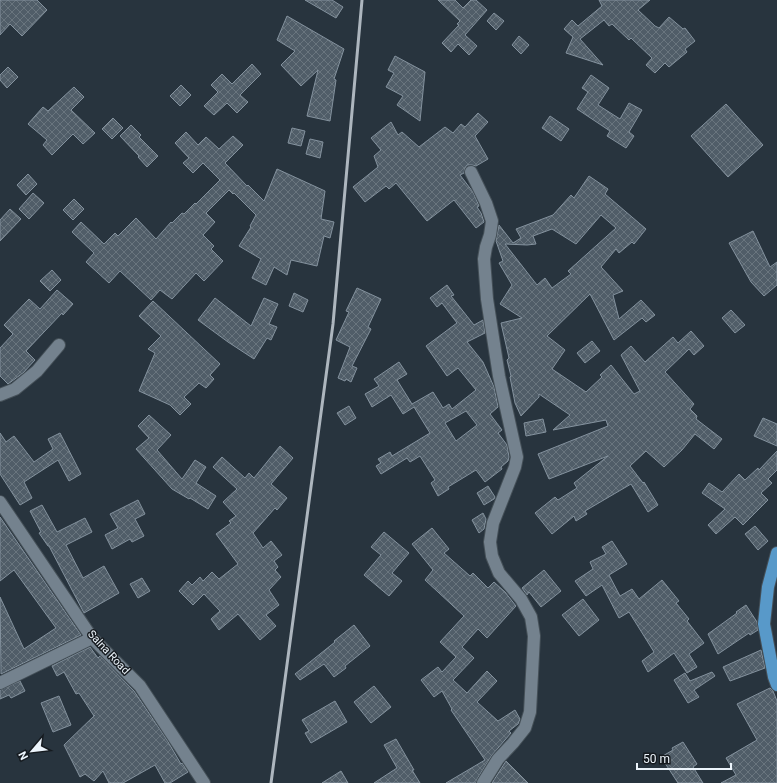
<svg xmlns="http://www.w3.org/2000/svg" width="777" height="783" font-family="Roboto,sans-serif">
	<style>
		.building { fill: url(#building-cross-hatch); stroke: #84929e; fill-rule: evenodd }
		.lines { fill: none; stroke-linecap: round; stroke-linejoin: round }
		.minor-casing { stroke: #455058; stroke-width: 14 }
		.major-casing { stroke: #455058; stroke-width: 14 }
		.minor { stroke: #74828e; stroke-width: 12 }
		.major { stroke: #5899c9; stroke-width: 12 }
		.rail { stroke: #adb6be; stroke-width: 3 }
		.labels { text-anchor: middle; stroke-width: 3; stroke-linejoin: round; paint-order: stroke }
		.street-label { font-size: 11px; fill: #ecf4fb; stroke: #161b20 }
	</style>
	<defs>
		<pattern id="building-cross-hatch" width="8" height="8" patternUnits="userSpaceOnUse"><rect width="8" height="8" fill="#505d68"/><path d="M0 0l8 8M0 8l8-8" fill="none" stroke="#69757e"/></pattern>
	</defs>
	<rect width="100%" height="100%" fill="#28343e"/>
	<!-- building -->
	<path class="building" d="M0,0H37L47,10L22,36L10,24L0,35Z
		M305,0H332L343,7L336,18Z
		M438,0H455L463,8L471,0H476L487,10L465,35L477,46L469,55L458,44L451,52L442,43L459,25L457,24L460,21Z
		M599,0H650L638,10L655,26L659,28L669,17L683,29L685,28L695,41L685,49L687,52L669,67L665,63L655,73L646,65L652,58L631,38L629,40L612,24L609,26L604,20L580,39L603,65L566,53L573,37L564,29L572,20L578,26L602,6Z
		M494,13L504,21L496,30L487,21Z
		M287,16L344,49L334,79L336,80L330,121L307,116L318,70L301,86L281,65L295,51L277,40Z
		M519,36L529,45L521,54L512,45Z
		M395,56L425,72L420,121L397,105L403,96L386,87L394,73L388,70Z
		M252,64L261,74L240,95L248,102L237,113L227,103L214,115L204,106L218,92L211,85L222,74L232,84Z
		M8,67L18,77L7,88L0,80V75Z
		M591,75L609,88L598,105L620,119L629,103L642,110L629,132L634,136L626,148L607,136L610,131L577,109L588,92L582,88Z
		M181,85L191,95L180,106L170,96Z
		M74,87L84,97L71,110L95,133L83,144L73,134L52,155L43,145L47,140L28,124L43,107L48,111Z
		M726,104L763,145L728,177L691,136Z
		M478,113L488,122L475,136L488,159L476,166L472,165H467L465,168L464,173L460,175L473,192L479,206L477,207L481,213L484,222L476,228L454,200L427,221L396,183L389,189L386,186L365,202L353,187L378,167L374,156L381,150L371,138L391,122L398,135L402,132L419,147L445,127L453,133L461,124L465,127Z
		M550,116L569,129L561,141L542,128Z
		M113,118L123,128L112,139L102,129Z
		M131,125L141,135L139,137L158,156L147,167L138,157L139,156L120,136Z
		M292,128L305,131L301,146L288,143Z
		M186,132L198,145L206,137L219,149L233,136L243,145L225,163L247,186L248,185L264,201L277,169L325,191L321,219L334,222L330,238L324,236L317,266L291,260L287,275L274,267L266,285L252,278L261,259L239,246L251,227L250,226L256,215L234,193L233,194L229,190L206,213L215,222L203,235L214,246L211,249L223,261L204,281L196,273L172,299L160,290L151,300L120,271L109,283L86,262L94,253L72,232L81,222L104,244L115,233L118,236L136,218L156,239L171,222L172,223L182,213L184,214L195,203L196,204L220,180L203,163L193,173L183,163L189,158L175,143Z
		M310,139L323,142L320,158L306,154Z
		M28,174L37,184L26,195L17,185Z
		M589,176L608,189L605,194L646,229L634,244L632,242L619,253L616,249L601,267L623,291L613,295L619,319L641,300L655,315L646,322L642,318L614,340L590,294L547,336L565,350L552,369L586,392L602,377L600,375L611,365L634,394L640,391L621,355L631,346L645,362L673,337L678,343L691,331L704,346L694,355L689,349L665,372L694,404L690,409L697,416L696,419L722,439L714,449L695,434L682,450L664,467L646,451L630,466L643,483L644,482L658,505L648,512L631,484L585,511L587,514L576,521L574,516L552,534L535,513L555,497L558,500L577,488L574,483L608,456L549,479L538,454L608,426L606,420L553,430L570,415L539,394V397L521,416L515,403L510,377L511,376L507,360L509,358L501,323L522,318L500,304L512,285L499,263L503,261L496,241L499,225L513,243L521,238L516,229L553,215L571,195L574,198ZM601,215L616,228L568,271L571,274L552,288L545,278L537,285L505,244L527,245L536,244L533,236L552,229L576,244Z
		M33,193L44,203L29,219L19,209Z
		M74,199L84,209L73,220L63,210Z
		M10,209L21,219L0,241V220Z
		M753,231L770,267L777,262V285L764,296L751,282L729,243Z
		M52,270L61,280L50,291L40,281Z
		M447,285L454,295L451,296L474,325L483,320L485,333L467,342L483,362L494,387L498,407L490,414L502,430L498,433L507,445L509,457L508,461L501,467L502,469L485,482L476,470L448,487L449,489L438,496L431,483L435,480L420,456L410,462L407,458L381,474L376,466L381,463L378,459L390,452L392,456L430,433L414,407L403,414L391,395L372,407L365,394L379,386L374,379L399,362L407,374L397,380L412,404L433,392L443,408L449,404L452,409L476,390L458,368L447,376L426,346L457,323L442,303L437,307L430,298ZM466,411L477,425L456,441L445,423Z
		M357,288L381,299L368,327L371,329L352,366L357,368L351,382L346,379L345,381L338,378L350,347L336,340L349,312L346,311Z
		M57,290L73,304L63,315L62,313L26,351L35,360L23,373L8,384L0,376V348L13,334L4,325L29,299L40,309Z
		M294,293L308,300L303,312L289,306Z
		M215,298L251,326L264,298L278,304L269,324L277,327L271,340L267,338L254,359L228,342L198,320Z
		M153,301L220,364L210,375L214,379L206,388L199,383L184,397L191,404L180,415L170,405L139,391L155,353L148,349L161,336L139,316Z
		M731,310L745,325L735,333L722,318Z
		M592,341L600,351L585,363L577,353Z
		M349,406L356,418L345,425L337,413Z
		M149,415L171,435L157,450L182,479L195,460L206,467L196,483L216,496L208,509L190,498L189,499L172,489L136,449L149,438L138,426Z
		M763,418L777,424V446L754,436Z
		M543,419L546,432L526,436L524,423Z
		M0,433L6,442L14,436L34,462L53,449L48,439L60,433L81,474L69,481L58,460L24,482L32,498L20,505L0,474Z
		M280,446L293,458L271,484L287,498L277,510L275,508L253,533L263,548L271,541L282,555L274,561L278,567L275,570L281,577L269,590L279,605L266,615L276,626L260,640L238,614L219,630L211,619L220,611L204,594L193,605L179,591L188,581L192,585L200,577L203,581L212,572L219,579L238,564L216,534L231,523L229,521L236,516L223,502L237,489L213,467L222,457L245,478L249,473L254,478Z
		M777,451V470L768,479L772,483L761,493L768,500L743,525L735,517L716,534L708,525L725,509L702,493L709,483L722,492L739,474L745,480L758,468L759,470Z
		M488,486L495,497L494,499L484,505L477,493Z
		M138,500L145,514L135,519L144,536L132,542L130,539L112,549L105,535L118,528L110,514Z
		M42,505L57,532L85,518L92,532L66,545L83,578L104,566L119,593L84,613L49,546H48L39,533L41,532L30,511Z
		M483,513L486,519L484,529L479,533L472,520Z
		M0,517L81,635L1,674L0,597L24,649L56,628L14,570L0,581Z
		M755,526L768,541L758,550L745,534Z
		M432,528L449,549L444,553L470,576L473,573L488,588L494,582L505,592L516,606L487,638L478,629L462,647L474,658L453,680L467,693L487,671L497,681L477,702L498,721L515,710L520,719L518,724L509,731L511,733L492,755L477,779L476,783H446L485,760L451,710L452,709L442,691L434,697L421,680L438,667L442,672L456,657L440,642L464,616L425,580L433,570L412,544Z
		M384,532L409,553L392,573L402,581L389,596L364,575L381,555L371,547Z
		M612,541L627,564L609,575L620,596L632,589L639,599L662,580L679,601L676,603L689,619L687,621L704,643L689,654L697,667L687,673L674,653L648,672L642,661L654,652L629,612L619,618L602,585L586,596L575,581L593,569L590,562L606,554L602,547Z
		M544,570L561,591L541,607L529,592L527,595L522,588Z
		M142,578L150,591L138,598L130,584Z
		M583,599L599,620L579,636L562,615Z
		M746,605L757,622L758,630L750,635L749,633L718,654L708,634L737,613L736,612Z
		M354,625L370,646L345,666L346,668L334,677L324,664L300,680L295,674L335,642L334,641Z
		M90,647L98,658L100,656L134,691L167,740L181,764L182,763L188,772L170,783H165L155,765L123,783H109L103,771L94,781L85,774L80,777L64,745L95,715L94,716L79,693L76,694L64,672L57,676L52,666Z
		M761,650L765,668L730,681L723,667Z
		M712,672L715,676L694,690L699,697L688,703L674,680L685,673L690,681Z
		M20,681L25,691L11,698L9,695L0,699V690Z
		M374,686L391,707L371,723L354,702Z
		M770,688L773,691L777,701V783H721L736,775L726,758L757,740L737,704Z
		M59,696L71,725L53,732L41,703Z
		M335,701L347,722L311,743L305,733L309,731L302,720Z
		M396,739L414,770H412L420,783H374L397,768L384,745Z
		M683,742L697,764L693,767L703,783H678L661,757L673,750L672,748Z
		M506,761L528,783H492Z
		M341,771L348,783H322Z"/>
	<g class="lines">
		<defs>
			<path id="minor" d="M471,172L486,203L492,221L490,235L486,247L484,259L487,299L499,376L517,457L515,467L493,523L490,542L492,556L499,573L521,599L531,617L534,636L530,712L525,728L513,743L498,759L483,783
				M0,395L15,389L37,371L59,345
				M0,502L92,638L140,686L204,783
				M0,683L92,638"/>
			<path id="major" d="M777,553L768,587L764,624L774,677L777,685"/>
		</defs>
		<!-- minor casing -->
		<use href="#minor" class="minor-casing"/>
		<!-- major casing -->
		<use href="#major" class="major-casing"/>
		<!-- minor -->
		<use href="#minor" class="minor"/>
		<!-- major -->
		<use href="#major" class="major"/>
		<!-- rail -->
		<path class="rail" d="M271,783L333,324L362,0"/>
	</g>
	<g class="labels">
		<!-- street labels -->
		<g class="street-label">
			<text transform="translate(109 652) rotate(47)" y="4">Salna Road</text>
		</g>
	</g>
	<!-- north arrow -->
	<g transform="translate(32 751) rotate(242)" stroke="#161b20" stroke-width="3" paint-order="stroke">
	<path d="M0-3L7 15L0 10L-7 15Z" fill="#ecf4fb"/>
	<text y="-6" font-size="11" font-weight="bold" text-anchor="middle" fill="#ecf4fb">N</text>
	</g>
	<!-- scale -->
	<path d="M637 763v6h94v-6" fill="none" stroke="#ecf4fb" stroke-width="2"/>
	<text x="643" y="763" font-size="12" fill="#ecf4fb" stroke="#161b20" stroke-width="3" paint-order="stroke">50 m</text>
</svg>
